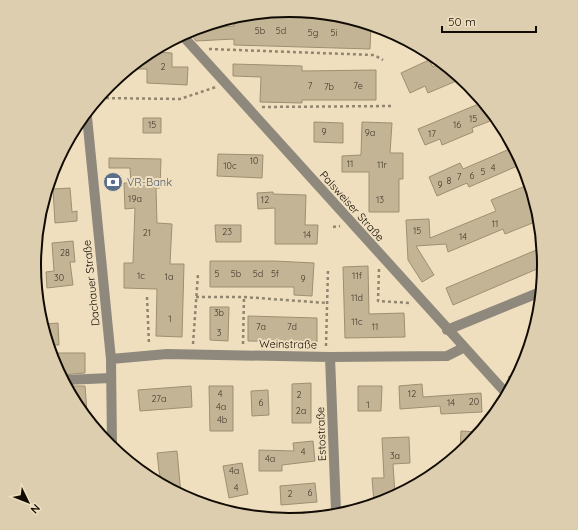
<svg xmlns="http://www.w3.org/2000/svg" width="578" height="530" font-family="Quicksand,sans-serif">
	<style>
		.building { fill: #c3b495; stroke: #9e8f71 }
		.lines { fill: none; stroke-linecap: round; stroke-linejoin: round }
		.path { stroke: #91856f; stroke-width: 2.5; stroke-dasharray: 3 3; stroke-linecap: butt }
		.minor { stroke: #8e897c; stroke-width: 10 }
		.labels { text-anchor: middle; stroke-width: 4; stroke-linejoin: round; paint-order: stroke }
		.number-label { font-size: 9px; fill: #3e3528 }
		.service-label { font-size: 11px; fill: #4e5e75; stroke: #efdfbf; text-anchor: start }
		.street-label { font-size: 11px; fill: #110b03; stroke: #efdfbf }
		.rim { fill: none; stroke: #110b03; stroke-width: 2 }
	</style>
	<rect width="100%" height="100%" fill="#efdfbf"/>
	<!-- building -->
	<path class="building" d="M257,16L334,19L371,26L370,49L234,45V39L196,41L193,37L192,29L234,26V21Z
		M157,52L172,53V67H188L187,85L147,83V69H133Z
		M429,60L433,67L439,64L461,79L428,93L425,86L410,93L401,73Z
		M233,64L302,66V71L376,70V100H302V103L260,102L261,77L233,76Z
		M481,103L493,120L472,128L473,132L442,145L440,139L425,145L418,129Z
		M143,118H161V133H143Z
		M314,122L343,123V143L314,142Z
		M362,122L392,123L390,153H403V179H399V212H369V172H342V156L361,155Z
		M512,148L522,164L469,187L467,183L437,196L429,177L460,163L463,169Z
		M218,154L263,155L262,178L217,176Z
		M109,158L161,159L160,188H156L157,223L172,224L170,264H184L182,337L156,336L157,289L124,288V263H133L135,208L125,209L124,183H131L130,168H109Z
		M528,185L535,222L505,234L503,229L448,252L446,244L416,246L434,275L422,282L408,260L406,220L429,219L430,238L496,211L491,200Z
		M70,188L72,212L77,211V221L55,223L53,189Z
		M273,192V194L306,195L305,225H318L317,244H275V208L258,209L257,193Z
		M215,225H241V242H216Z
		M73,241L75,262H70L73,285L47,288L46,272L54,271L52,243Z
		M541,248L544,266L453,305L446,288Z
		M210,261H274L314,263L312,296L294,295V287H210Z
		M368,266L369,314L404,313L405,337L345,338L343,267Z
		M210,307H229L228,341L210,340Z
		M248,316L317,318V342L248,341Z
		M58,323L59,345H50L46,324Z
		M57,353H85V373L61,375L58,369Z
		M311,383V423H292V384Z
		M422,384L423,397L481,393L482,412L441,414L440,406L400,409L399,386Z
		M69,386H85L87,412L75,395Z
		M191,386L192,407L140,411L138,390Z
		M209,386H233V431H210Z
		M358,386H382L381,411H358Z
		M268,390L269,415L252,416L251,391Z
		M461,431L478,432L469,445L460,452Z
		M409,437L410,463L393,464L395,495L386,501L374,503L372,478H384L382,438Z
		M313,441L315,461L282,465V471H259V450L294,451L293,443Z
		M177,451L181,494L161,480L159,471L157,453Z
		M242,463L248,494L229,498L223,466Z
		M315,483L317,502L281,505L280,486Z"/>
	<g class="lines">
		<!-- path -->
		<path class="path" d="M209,49L374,55L383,60
			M100,98L180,99L216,87
			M262,107L394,106
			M333,227L340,226
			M379,269L378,301L410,303
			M147,297L149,345
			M196,297H244L327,303
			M193,344L198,274
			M243,344L244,297
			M326,346L328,269
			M509,376L511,380L509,382"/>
		<!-- minor -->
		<path class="minor" d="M182,35L505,392
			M87,117L111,359L112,447
			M447,330L538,293
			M330,357L336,511
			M111,359L167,354L330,357L447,356L463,348
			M65,380L111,378"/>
	</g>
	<!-- icons -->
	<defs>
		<symbol id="bank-disc" viewBox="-11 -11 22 22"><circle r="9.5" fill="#5c6f8a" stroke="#efdfbf"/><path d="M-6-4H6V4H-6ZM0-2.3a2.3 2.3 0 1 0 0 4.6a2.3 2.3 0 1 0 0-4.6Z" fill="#fff"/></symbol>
	</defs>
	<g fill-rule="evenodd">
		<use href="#bank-disc" x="102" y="171" width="22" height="22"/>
	</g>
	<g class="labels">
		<!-- number labels -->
		<g class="number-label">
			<text x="260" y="34">5b</text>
			<text x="281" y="34">5d</text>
			<text x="313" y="36">5g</text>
			<text x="334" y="36">5i</text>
			<text x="163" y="70">2</text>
			<text x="310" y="89">7</text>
			<text x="358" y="89">7e</text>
			<text x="329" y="90">7b</text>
			<text x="473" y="122">15</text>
			<text x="152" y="128">15</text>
			<text x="457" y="128">16</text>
			<text x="324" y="135">9</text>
			<text x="370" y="136">9a</text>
			<text x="432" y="137">17</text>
			<text x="254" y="164">10</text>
			<text x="350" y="167">11</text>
			<text x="382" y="168">11r</text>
			<text x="230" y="169">10c</text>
			<text x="493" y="171">4</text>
			<text x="483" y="175">5</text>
			<text x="472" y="179">6</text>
			<text x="459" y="180">7</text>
			<text x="449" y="184">8</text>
			<text x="440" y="188">9</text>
			<text x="135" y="202">19a</text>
			<text x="265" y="203">12</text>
			<text x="380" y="203">13</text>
			<text x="495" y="227">11</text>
			<text x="417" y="234">15</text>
			<text x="227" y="235">23</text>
			<text x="147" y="236">21</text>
			<text x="307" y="238">14</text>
			<text x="463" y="240">14</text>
			<text x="65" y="256">28</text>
			<text x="217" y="277">5</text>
			<text x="236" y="277">5b</text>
			<text x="258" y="277">5d</text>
			<text x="275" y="277">5f</text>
			<text x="141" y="279">1c</text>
			<text x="357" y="279">11f</text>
			<text x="169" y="280">1a</text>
			<text x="59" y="281">30</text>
			<text x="303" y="282">9</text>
			<text x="357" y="301">11d</text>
			<text x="219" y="316">3b</text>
			<text x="170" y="322">1</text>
			<text x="357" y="325">11c</text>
			<text x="261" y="330">7a</text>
			<text x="292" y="330">7d</text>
			<text x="375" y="330">11</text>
			<text x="219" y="336">3</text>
			<text x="220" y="397">4</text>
			<text x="412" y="397">12</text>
			<text x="299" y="398">2</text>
			<text x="159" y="402">27a</text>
			<text x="474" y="405">20</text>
			<text x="261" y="406">6</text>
			<text x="451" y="406">14</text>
			<text x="368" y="408">1</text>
			<text x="221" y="410">4a</text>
			<text x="301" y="414">2a</text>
			<text x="222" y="423">4b</text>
			<text x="303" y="455">4</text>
			<text x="395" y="459">3a</text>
			<text x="270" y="462">4a</text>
			<text x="234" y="474">4a</text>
			<text x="236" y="491">4</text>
			<text x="310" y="496">6</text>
			<text x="290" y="497">2</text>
		</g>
		<!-- service labels -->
		<g class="service-label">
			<text x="127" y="186">VR-Bank</text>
		</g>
		<!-- street labels -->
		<g class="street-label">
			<text transform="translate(352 206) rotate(48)" y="4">Palsweiser Straße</text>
			<text transform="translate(91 283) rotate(-96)" y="4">Dachauer Straße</text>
			<text transform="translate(288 344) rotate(1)" y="4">Weinstraße</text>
			<text transform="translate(321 434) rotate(-92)" y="4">Estostraße</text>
		</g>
	</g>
	<!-- crop -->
	<path d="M0 0H578V530H0ZM41 265a248 248 0 1 1 496 0a248 248 0 1 1-496 0Z" fill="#ddceb0" fill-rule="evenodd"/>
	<path class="rim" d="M41 265a248 248 0 1 1 496 0a248 248 0 1 1-496 0Z"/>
	<!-- north arrow -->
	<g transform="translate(28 502) rotate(133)" stroke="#efdfbf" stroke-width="3" paint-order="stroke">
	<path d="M0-3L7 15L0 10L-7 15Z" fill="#110b03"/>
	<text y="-6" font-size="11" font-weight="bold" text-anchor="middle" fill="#110b03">N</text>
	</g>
	<!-- scale -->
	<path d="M442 26v6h94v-6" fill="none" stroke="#110b03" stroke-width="2"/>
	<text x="448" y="26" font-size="12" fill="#110b03" stroke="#efdfbf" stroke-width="3" paint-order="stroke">50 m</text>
</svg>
